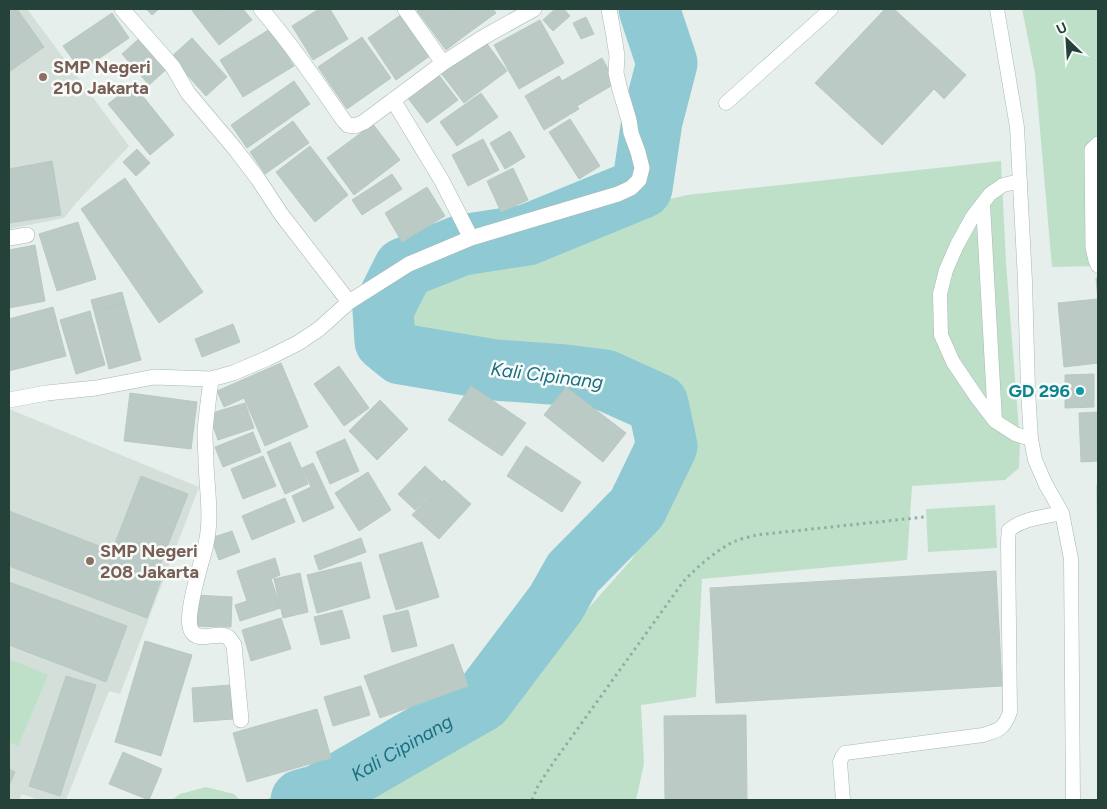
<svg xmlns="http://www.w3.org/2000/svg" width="1107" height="809" font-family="Figtree,sans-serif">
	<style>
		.built { fill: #d4dfda }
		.green { fill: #bfe0c8 }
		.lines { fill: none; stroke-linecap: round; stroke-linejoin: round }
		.river { stroke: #8ec9d4; stroke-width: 61 }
		.building { fill: #bbcac4; stroke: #b8c9c2 }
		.lane-casing { stroke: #a8b8b2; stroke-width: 15 }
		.street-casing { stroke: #a8b8b2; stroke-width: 16 }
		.path { stroke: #86b3a5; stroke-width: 3; stroke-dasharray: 2.5 4; stroke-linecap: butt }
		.lane { stroke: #fff; stroke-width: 14 }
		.street { stroke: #fff; stroke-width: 15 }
		.education-dot { fill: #8d6e63; stroke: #f7fbf9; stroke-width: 2 }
		.culture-dot { fill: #0f9aa8; stroke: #f7fbf9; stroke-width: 2 }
		.labels { text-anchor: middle; stroke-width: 5; stroke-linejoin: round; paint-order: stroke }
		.education-label { font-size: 18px; font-weight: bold; fill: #785e54; stroke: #f7fbf9; text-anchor: start }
		.culture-label { font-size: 18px; font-weight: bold; fill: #0d838f; stroke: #f7fbf9; text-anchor: end }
		.water-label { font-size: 19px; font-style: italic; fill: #1c6f80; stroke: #f7fbf9 }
	</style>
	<rect width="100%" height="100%" fill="#e6efeb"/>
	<!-- built -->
	<path class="built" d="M9,9H27L129,146L76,203L64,218L9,229Z
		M9,409L199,487L120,694L109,691L66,800H39L22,794L19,800H9Z"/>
	<!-- green -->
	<path class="green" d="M1022,9H1098V266L1052,267L1035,73Z
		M1001,161L1006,263L1020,442L1019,468L1005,480L912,486L907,560L702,579L696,697L641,705L644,764L636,800H263L416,760L467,729L508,699L632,559L681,476L675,400L612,358L452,345L416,340L404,313L405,286L418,278L625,210L687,195Z
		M995,505L997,548L928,552L926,509Z
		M9,659L48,675L18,746L9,742Z
		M206,787L234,794L240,800H172L180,794Z"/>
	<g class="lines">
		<!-- river -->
		<path class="river" id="s1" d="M301,800L319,795L482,701L556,603L573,573L637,508L667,446L658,404L605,380L565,375L495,370L401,354L385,341L383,310L404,268L462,245L527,235L642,188L652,121L667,63L649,9"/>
	</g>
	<!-- building -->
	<path class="building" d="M9,9H17L44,47L9,72Z
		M146,9H159L152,15Z
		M191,9H219L201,22Z
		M219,9H243L252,20L219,45L201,22Z
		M319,9H330L348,39L313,60L292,26Z
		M420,9H449L467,34L446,50L417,11Z
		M449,9H493L496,13L467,34Z
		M555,9H564L570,16L553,31L543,20Z
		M885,9H894L966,75L944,99L934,89L882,145L815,83Z
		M405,12L434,53L396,80L368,38Z
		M112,13L129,38L81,71L63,46Z
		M586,17L594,34L581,39L573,23Z
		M540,20L564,63L519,89L494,45Z
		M270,29L294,66L243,97L220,60Z
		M142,36L169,67L149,85L122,54Z
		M362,37L391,78L347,109L318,67Z
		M192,38L227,77L206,96L171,57Z
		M485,41L507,71L464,103L441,73Z
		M602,58L616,83L577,106L579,109L544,130L525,96L559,76L562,81Z
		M435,70L458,100L427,123L404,93Z
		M294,81L310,104L247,148L231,125Z
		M133,84L174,135L150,155L108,104Z
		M481,93L498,117L457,146L440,122Z
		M570,119L600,166L579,179L549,132Z
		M293,121L309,143L265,174L250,152Z
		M373,124L400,160L354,195L327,158Z
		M510,131L525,157L505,169L490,143Z
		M483,139L499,170L468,186L452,155Z
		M310,146L337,181L303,207L276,172Z
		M137,149L150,163L136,176L123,162Z
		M52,161L61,215L9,223V169Z
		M513,168L528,200L501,212L487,181Z
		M392,174L402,189L362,215L352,200Z
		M125,178L203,292L159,323L81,209Z
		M337,181L348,195L315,222L303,207Z
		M427,187L445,216L402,242L385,213Z
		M78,222L96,279L57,291L39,234Z
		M35,245L45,301L9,308V250Z
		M1096,278H1098V363L1064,367L1058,303L1098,299Z
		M122,292L125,303L94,311L91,300Z
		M125,303L141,360L109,369L94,311Z
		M53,307L66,356L9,371V319Z
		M90,311L105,365L76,374L60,320Z
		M233,324L240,342L202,357L195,339Z
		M281,363L308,427L265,446L244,398L224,407L217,391Z
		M339,366L369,408L344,426L314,384Z
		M1094,374V407L1065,408V375Z
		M471,386L526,423L502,456L448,420Z
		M566,387L626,433L603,462L544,415Z
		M130,393L197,402L191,449L124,441Z
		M380,400L408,429L377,460L349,431Z
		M245,403L254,428L218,440L209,414Z
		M1098,412V461L1081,462L1079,413Z
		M253,432L261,452L223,467L215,447Z
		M345,439L359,471L330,484L316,452Z
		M290,442L308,484L285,494L267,452Z
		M526,446L581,482L562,512L507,476Z
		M263,456L276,486L243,499L231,469Z
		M313,463L334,508L303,522L292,496L311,487L302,468Z
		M425,466L442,482L415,510L398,494Z
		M368,472L391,510L359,531L335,493Z
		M141,476L188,494L158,570L164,572L147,618L9,566V511L112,551Z
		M444,480L471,504L439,539L412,515Z
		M1097,485H1098V581Z
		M285,498L295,522L252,540L242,516Z
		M232,531L240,552L219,560L211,538Z
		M361,538L366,552L319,570L314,556Z
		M422,542L439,597L396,610L379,555Z
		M275,558L280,575L271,579L281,608L240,621L235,605L247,601L237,571Z
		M361,562L370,598L317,613L307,575Z
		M996,571L1002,686L716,703L710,588Z
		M300,573L308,612L283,618L274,579Z
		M9,582L127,626L106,682L9,645Z
		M195,595L232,597L231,627L193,626Z
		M342,610L350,638L321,645L314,617Z
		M408,610L417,646L392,652L383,616Z
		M281,618L286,633L246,644L242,630Z
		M286,633L291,649L251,661L246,644Z
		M145,641L192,655L161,756L115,742Z
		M453,644L468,686L380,718L364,676Z
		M66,676L96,685L60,796L29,786Z
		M231,685L233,719L194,722L192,688Z
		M361,686L370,715L333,726L324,697Z
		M317,709L331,758L247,782L233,733Z
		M746,715L747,800H665L664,716Z
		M123,752L162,769L149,800L109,784Z
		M9,769L15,772L9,786Z"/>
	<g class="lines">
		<defs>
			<path id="lane" d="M997,9L1017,127L1025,281L1028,391L1031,439L1035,460L1046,485L1062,513L1071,559L1073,800
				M726,103L831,9
				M1020,181L1003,185L990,194L973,216L957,245L946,270L940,294L941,335L953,362L978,399L995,421L1015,434L1031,439
				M983,204L995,421
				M843,800L840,762L842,757L845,753L983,735C999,730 1004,729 1010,712L1008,540L1009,530C1024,518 1044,517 1062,513"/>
			<path id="street" d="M122,9L173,67L188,93L236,150L258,179L281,214L349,302
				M261,9C291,44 317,82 344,121L348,125L355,126L364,122L443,63
				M405,9L443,63L482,38L534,9
				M393,100L442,181L471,238
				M1098,144L1092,150L1093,247L1096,260L1098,265
				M9,238L27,235
				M211,379C209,397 206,415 205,433C205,443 206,453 206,463C207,490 212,518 206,544C202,562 184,615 191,630C198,645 219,629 229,638C230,639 233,644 234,645L241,720
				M9,400L47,393L96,388L154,377L211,379L233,373L266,359L298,343L319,329L349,302L409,264L471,238L618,194L631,188L639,180L642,168L638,152L631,133L629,120L620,90L616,73L617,56L614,37L609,9"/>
		</defs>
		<!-- lane casing -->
		<use href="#lane" class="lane-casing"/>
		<!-- street casing -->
		<use href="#street" class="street-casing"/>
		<!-- path -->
		<path class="path" d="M532,800L538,786L553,763L683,582C697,567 714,552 733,542C740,539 749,537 756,535L924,517"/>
		<!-- lane -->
		<use href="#lane" class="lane"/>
		<!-- street -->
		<use href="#street" class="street"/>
	</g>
	<!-- markers -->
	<g class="education-dot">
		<circle cx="43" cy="77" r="5"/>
		<circle cx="90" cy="561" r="5"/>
	</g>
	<circle class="culture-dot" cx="1080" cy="391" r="5"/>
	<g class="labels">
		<!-- education labels -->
		<g class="education-label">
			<text x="53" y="73">SMP Negeri<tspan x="53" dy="21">210 Jakarta</tspan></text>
			<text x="100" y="557">SMP Negeri<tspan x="100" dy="21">208 Jakarta</tspan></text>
		</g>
		<!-- culture labels -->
		<g class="culture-label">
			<text x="1070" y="397">GD 296</text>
		</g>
		<!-- water labels -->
		<g class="water-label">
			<text transform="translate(547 375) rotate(7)" y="7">Kali Cipinang</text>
			<text dy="7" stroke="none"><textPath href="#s1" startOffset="114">Kali Cipinang</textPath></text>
		</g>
	</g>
	<!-- border -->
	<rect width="1107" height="809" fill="none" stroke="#24423a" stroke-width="20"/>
	<!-- north arrow -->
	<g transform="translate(1067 40) rotate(335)" stroke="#f7fbf9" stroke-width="4" paint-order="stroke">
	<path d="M0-4L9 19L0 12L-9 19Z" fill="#24423a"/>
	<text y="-8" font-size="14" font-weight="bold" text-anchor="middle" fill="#24423a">U</text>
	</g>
</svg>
